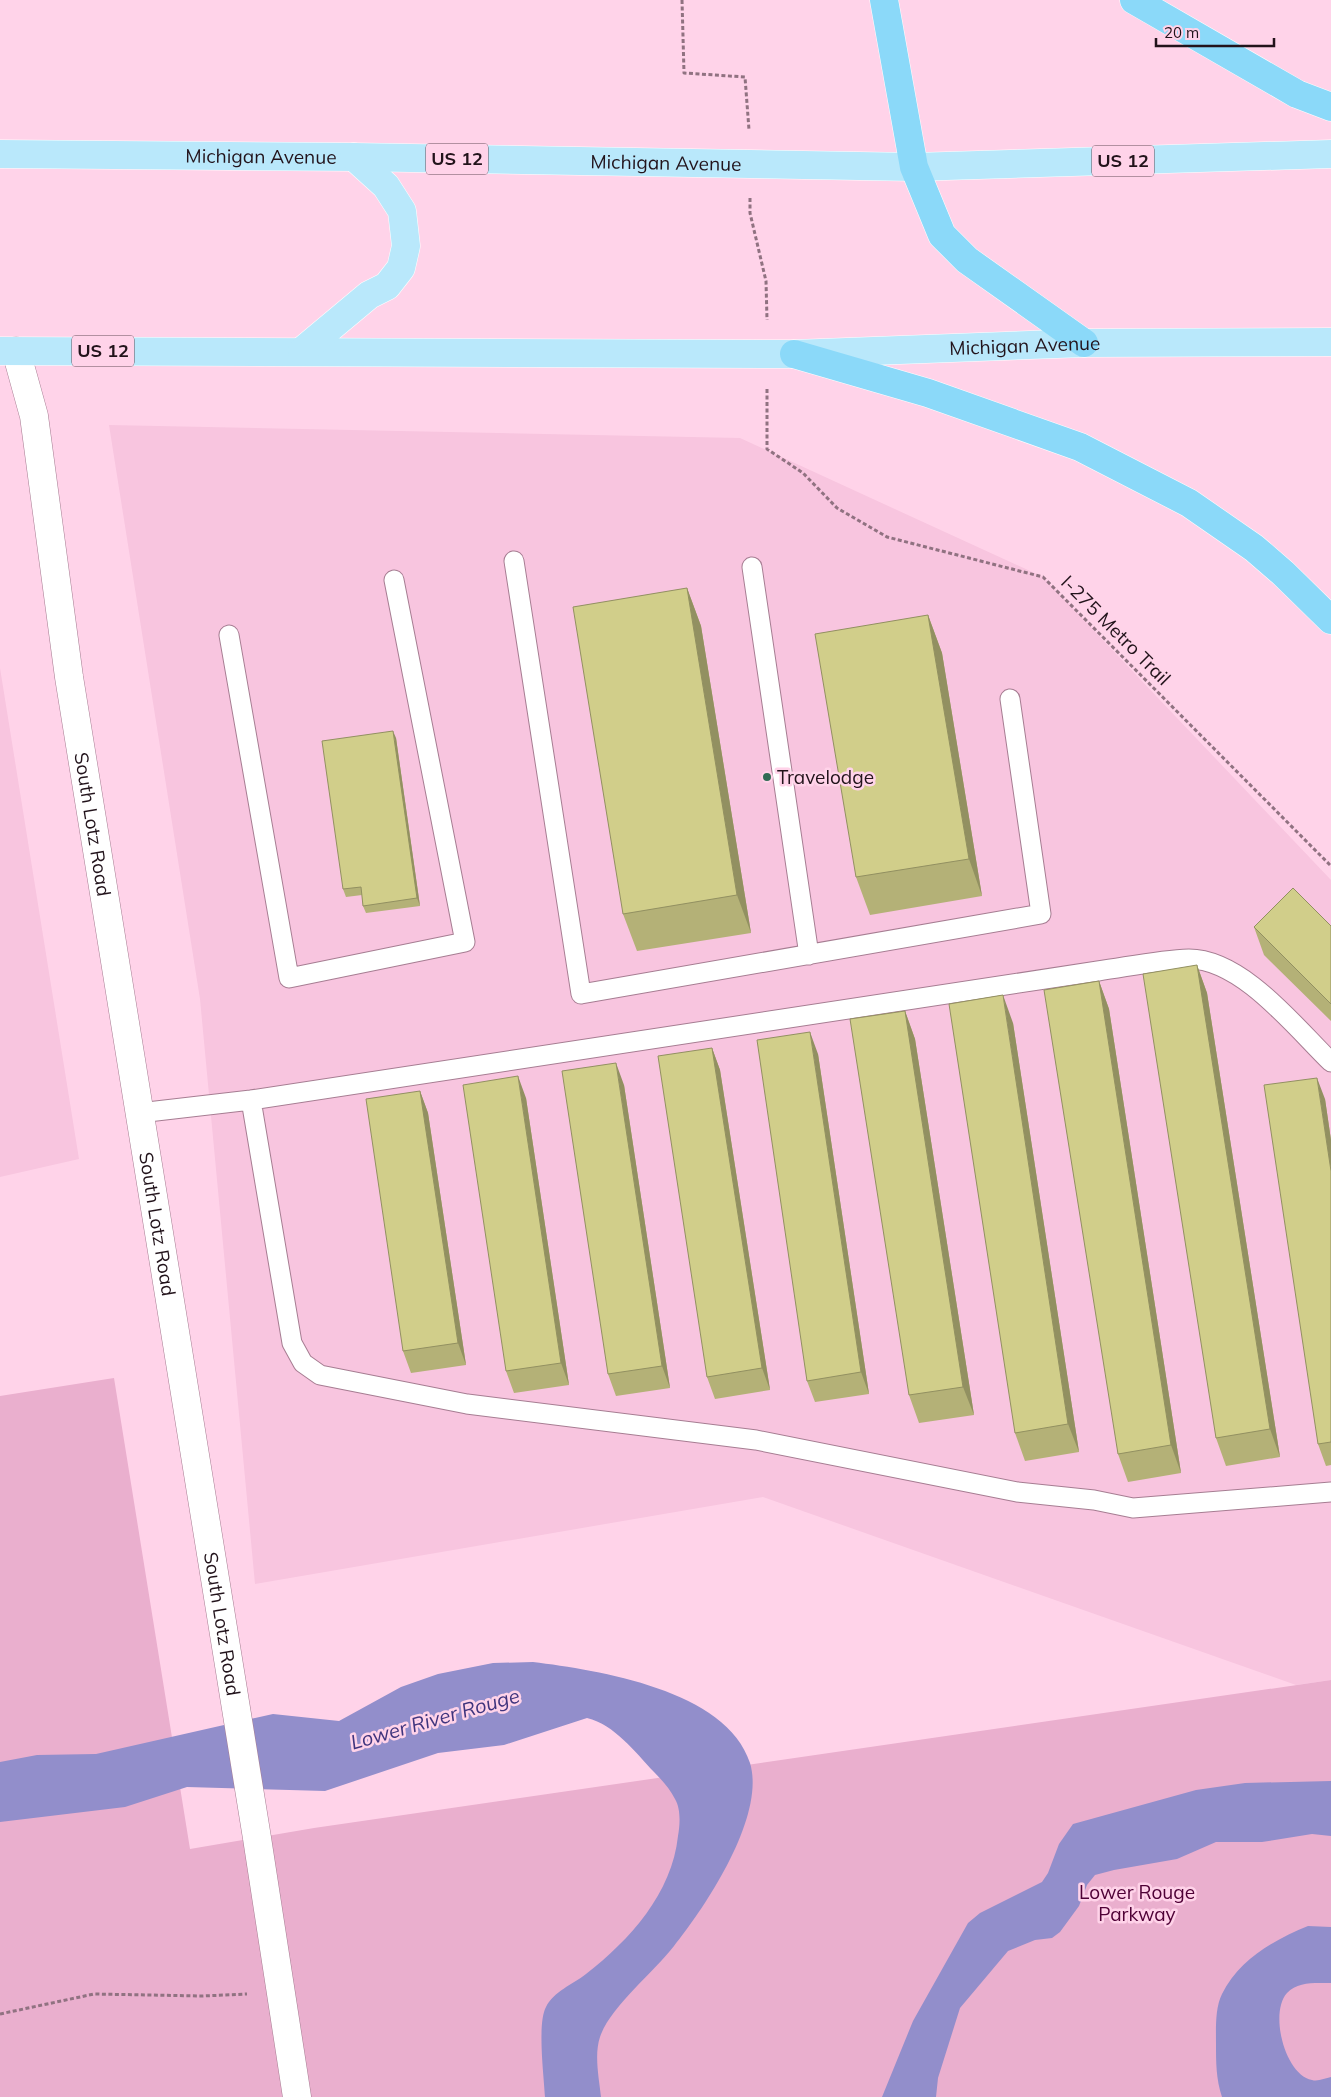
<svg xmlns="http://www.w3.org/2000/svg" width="1331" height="2097" font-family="Mulish,sans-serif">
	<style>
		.built { fill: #f8c5df }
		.green { fill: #eaafce }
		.water { fill: #928ecb }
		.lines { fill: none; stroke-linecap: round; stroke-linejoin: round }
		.lane-casing { stroke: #a67d92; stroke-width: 21 }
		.secondary-casing { stroke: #a67d92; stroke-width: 29 }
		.primary-casing { stroke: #fff; stroke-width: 29 }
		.highway-casing { stroke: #fff; stroke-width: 29 }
		.path { stroke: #907281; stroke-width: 3; stroke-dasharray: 4 2.5; stroke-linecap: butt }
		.lane { stroke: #fff; stroke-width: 19 }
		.secondary { stroke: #fff; stroke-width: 28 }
		.primary { stroke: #b9e8fb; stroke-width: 28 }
		.highway { stroke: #8bd9f9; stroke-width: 28 }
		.wall { fill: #b4b177 }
		.shaded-wall { fill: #929061 }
		.building { fill: #d1ce8a; stroke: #929061 }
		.poi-dot { fill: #306b54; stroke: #ffd3e9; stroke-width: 2 }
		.labels { text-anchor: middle; stroke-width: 5; stroke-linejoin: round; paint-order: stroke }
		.shield { fill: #ffd3e9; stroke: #644d59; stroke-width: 1 }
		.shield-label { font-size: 18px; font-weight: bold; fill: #22131b }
		.street-label { font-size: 19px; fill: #22131b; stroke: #ffd3e9 }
		.poi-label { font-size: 19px; fill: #22131b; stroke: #ffd3e9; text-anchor: start }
		.park-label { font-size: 19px; fill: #4f0136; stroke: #ffd3e9 }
		.water-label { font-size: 20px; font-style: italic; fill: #3f347d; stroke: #ffd3e9 }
	</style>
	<rect width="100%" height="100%" fill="#ffd3e9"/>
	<!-- built -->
	<path class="built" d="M109,425L740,438L1043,577L1331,880V1680L1296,1685L763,1497L255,1584L200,999Z
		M0,668L79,1159L0,1177Z"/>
	<!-- green -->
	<path class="green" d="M114,1378L190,1849L314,1828L1331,1680V2097H0V1396Z"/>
	<!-- water -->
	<path class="water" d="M533,1662C598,1670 727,1690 750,1763C766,1816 706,1906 674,1946C654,1972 610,2007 600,2037C594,2055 599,2078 601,2097H545C544,2077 537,2023 546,2007C554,1991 572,1985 586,1974C630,1940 672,1893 678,1836C680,1825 681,1809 675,1799C670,1789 662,1780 654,1772C635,1752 615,1725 587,1718L504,1745L438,1753L325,1791L187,1787L125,1807L0,1822V1762L37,1755L96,1754L273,1714L339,1721L401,1687L438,1674L493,1663Z
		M1331,1781V1836L1312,1834L1262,1842H1216L1177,1859L1114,1870L1095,1875L1087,1885L1079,1906L1060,1932L1052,1938L1035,1940L1008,1951L960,2008L938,2078L936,2097H882L913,2021L968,1923L980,1913L1042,1882L1048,1873L1059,1844L1073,1824L1196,1790L1245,1783Z
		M1308,1926L1331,1927V1983C1316,1983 1298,1981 1287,1993C1269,2013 1285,2075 1312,2080C1318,2082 1325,2078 1331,2077V2097H1222C1216,2079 1216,2062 1216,2044C1216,2028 1215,2008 1222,1994C1239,1959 1274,1940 1308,1926Z"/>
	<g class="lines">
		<defs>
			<path id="lane" d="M514,561L581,994L1041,914L1010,699
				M752,567L809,955
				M229,635L289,978L465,942L394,580
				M251,1100L292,1343L303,1363L320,1375L467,1404L756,1440L1017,1492L1094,1500L1133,1508L1331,1492
				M139,1113L251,1100L1098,971C1127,967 1159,960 1189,959C1242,959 1295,1027 1331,1062"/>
			<g id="secondary">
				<path id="s1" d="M16,351L34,416L69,677L257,1838L297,2097"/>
			</g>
			<g id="primary">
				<path id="s2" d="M0,154L354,157L914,167L1331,154"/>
				<path id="s3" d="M0,351L794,354L1084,343L1331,342"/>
				<path d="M302,351L369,295L387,286L401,268L406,246L402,211L386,186L354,157"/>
			</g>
			<path id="highway" d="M884,0L914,167L942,235L967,260L1084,343
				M1134,0L1297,94L1331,107
				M794,354L928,393L1080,447L1189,503L1254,548L1283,573L1331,620"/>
		</defs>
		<!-- lane casing -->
		<use href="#lane" class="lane-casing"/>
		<!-- secondary casing -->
		<use href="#secondary" class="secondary-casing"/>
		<!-- primary casing -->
		<use href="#primary" class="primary-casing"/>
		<!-- highway casing -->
		<use href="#highway" class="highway-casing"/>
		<!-- path -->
		<path class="path" d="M682,0L684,73L745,77L749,130
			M750,198V213L766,281L767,320
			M767,389V449L803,473L837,508L887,537L1043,577L1331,866
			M0,2014L94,1994L203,1996L247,1994"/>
		<!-- lane -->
		<use href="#lane" class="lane"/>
		<!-- secondary -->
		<use href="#secondary" class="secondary"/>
		<!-- primary -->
		<use href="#primary" class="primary"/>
		<!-- highway -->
		<use href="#highway" class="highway"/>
	</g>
	<!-- wall -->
	<path class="wall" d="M687,588L701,626L751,933L637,951L623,914Z
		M928,615L942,653L982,896L870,915L856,877Z
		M396,738L420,906L366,913L363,906L362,895L346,897L343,889Z
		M1331,926V1021L1264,955L1254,927Z
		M1197,965L1207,993L1280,1457L1226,1466L1216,1438Z
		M1099,981L1109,1009L1181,1473L1128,1482L1118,1454Z
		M905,1011L915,1039L974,1415L919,1423L909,1395Z
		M1013,1023L1079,1452L1025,1461L1015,1433Z
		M712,1048L720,1070L770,1390L715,1399L707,1377Z
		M818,1054L869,1394L815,1402L807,1381Z
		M624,1085L670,1388L616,1396L608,1374Z
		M420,1091L428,1113L466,1365L411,1373L403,1351Z
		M526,1098L569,1385L514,1393L506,1371Z
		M1325,1099L1331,1140V1465L1326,1466L1318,1444Z"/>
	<!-- shaded-wall -->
	<path class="shaded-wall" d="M687,588L701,626L751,933L737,895Z
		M928,615L942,653L982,896L969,859Z
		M393,731L396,738L420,906L417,898Z
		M1197,965L1207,993L1280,1457L1270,1429Z
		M1099,981L1109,1009L1181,1473L1171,1445Z
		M1003,995L1013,1023L1079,1452L1068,1424Z
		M905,1011L915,1039L974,1415L963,1387Z
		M810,1032L818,1054L869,1394L861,1372Z
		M712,1048L720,1070L770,1390L762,1368Z
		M616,1063L624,1085L670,1388L662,1366Z
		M518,1076L526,1098L569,1385L561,1363Z
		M1317,1078L1325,1099L1331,1140V1171Z
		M420,1091L428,1113L466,1365L458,1343Z"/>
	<!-- building -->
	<path class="building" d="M687,588L737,895L623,914L573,607Z
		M928,615L969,859L856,877L815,634Z
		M393,731L417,898L363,906L361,887L343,889L322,741Z
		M1293,888L1331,926V1004L1254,927Z
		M1197,965L1270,1429L1216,1438L1143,974Z
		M1099,981L1171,1445L1118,1454L1044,990Z
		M1003,995L1068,1424L1015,1433L949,1004Z
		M905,1011L963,1387L909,1395L850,1019Z
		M810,1032L861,1372L807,1381L757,1040Z
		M712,1048L762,1368L707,1377L658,1056Z
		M616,1063L662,1366L608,1374L562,1071Z
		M518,1076L561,1363L506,1371L463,1085Z
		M1317,1078L1331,1171V1442L1318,1444L1264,1085Z
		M420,1091L458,1343L403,1351L366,1099Z"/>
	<!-- markers -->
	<circle class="poi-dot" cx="767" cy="777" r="5"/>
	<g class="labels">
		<!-- shield labels -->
		<g class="shield">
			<rect x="426" y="143.5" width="62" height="31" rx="4"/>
			<rect x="1092" y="145.5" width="62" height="31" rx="4"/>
			<rect x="72" y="335.5" width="62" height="31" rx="4"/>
		</g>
		<g class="shield-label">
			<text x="457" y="165">US 12</text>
			<text x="1123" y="167">US 12</text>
			<text x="103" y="357">US 12</text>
		</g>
		<!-- street labels -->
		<g class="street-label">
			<text dy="7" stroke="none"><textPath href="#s2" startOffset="261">Michigan Avenue</textPath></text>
			<text dy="7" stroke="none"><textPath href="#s2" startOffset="666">Michigan Avenue</textPath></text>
			<text dy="7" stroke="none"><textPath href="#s3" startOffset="1025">Michigan Avenue</textPath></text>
			<text transform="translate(1116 630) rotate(45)" y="7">I-275 Metro Trail</text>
			<text dy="7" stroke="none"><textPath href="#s1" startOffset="480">South Lotz Road</textPath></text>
			<text dy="7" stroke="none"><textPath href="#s1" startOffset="885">South Lotz Road</textPath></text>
			<text dy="7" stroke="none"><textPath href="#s1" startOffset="1290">South Lotz Road</textPath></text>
		</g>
		<!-- poi labels -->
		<g class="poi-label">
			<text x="777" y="784">Travelodge</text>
		</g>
		<!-- park labels -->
		<g class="park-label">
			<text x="1137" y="1899">Lower Rouge<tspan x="1137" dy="22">Parkway</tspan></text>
		</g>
		<!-- water labels -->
		<g class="water-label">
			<text transform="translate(435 1719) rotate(-16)" y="7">Lower River Rouge</text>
		</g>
	</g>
	<!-- scale -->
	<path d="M1156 38v8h118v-8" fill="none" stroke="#22131b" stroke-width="2.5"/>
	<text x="1164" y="38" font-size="15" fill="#22131b" stroke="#ffd3e9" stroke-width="4" paint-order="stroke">20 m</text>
</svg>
